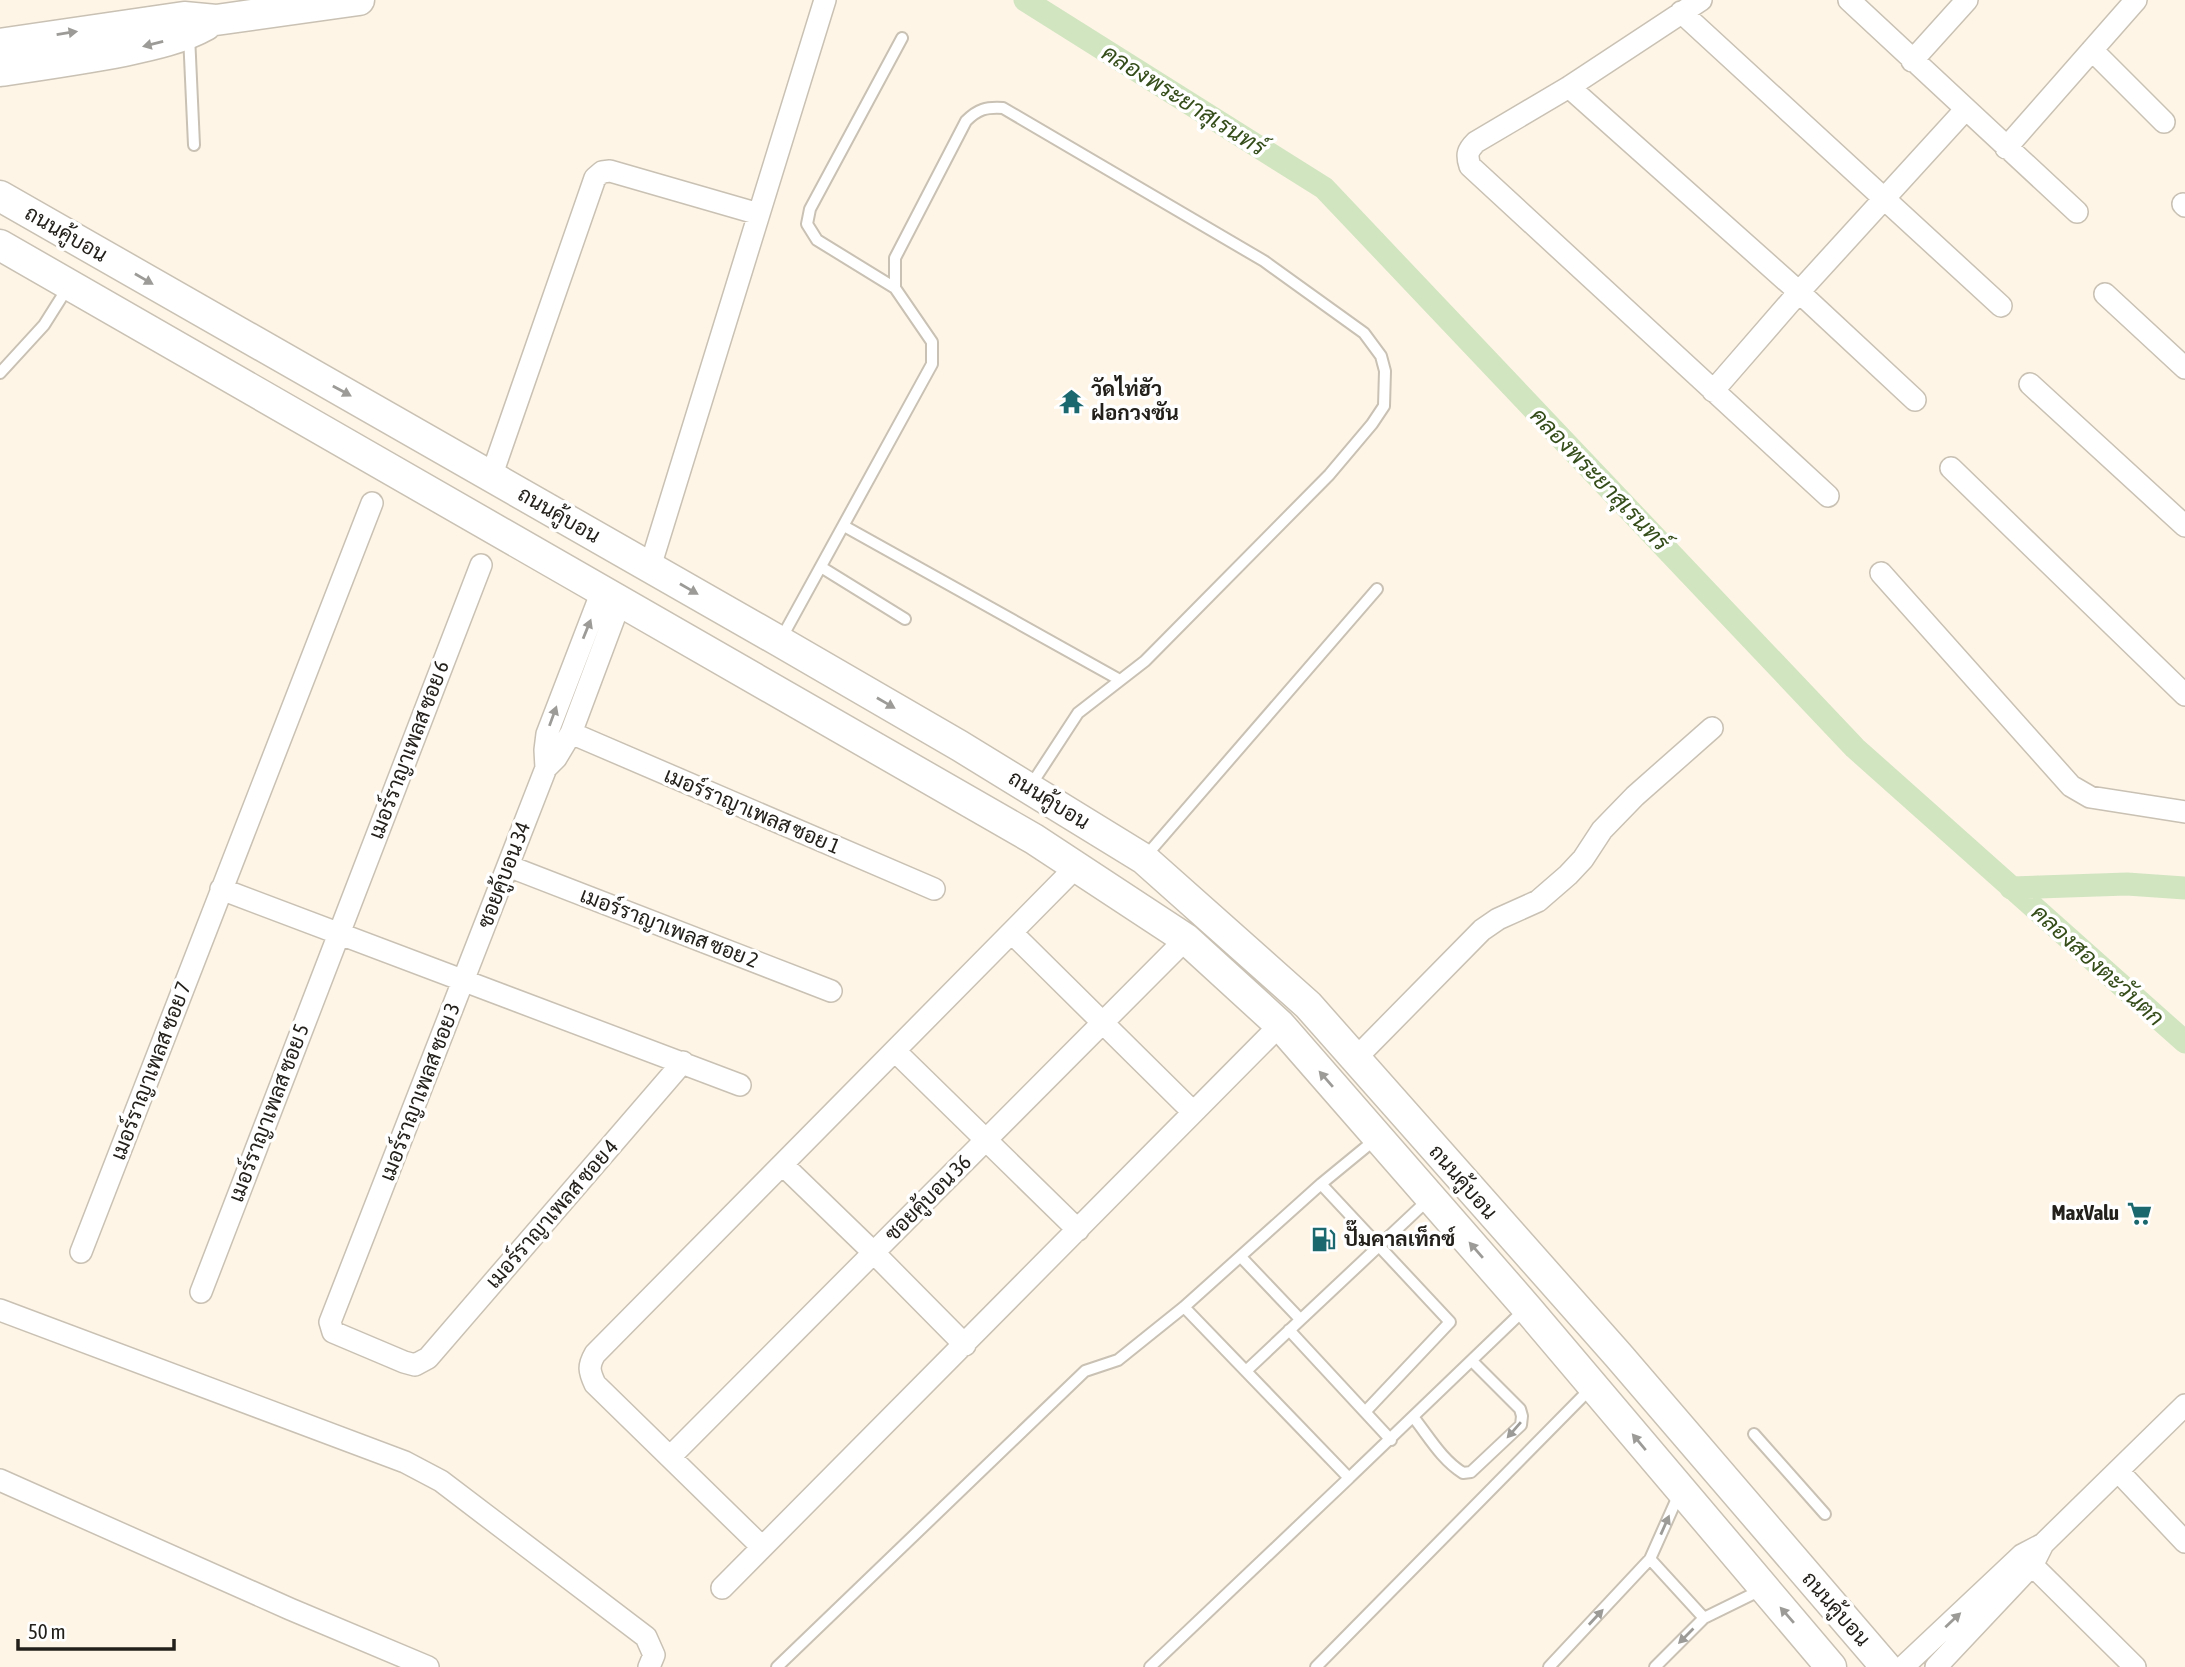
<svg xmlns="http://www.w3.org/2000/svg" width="2185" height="1667" font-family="'Asap Condensed',Sarabun,sans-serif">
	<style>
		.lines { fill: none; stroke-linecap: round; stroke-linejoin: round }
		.canal { stroke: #d2e5c1; stroke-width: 23 }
		.service-casing { stroke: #c9c1b3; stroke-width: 14 }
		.minor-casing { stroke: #c9c1b3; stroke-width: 24 }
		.secondary-casing { stroke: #c9c1b3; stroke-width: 33 }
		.service { stroke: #fff; stroke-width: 10 }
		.minor { stroke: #fff; stroke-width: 21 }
		.secondary { stroke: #fff; stroke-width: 30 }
		.oneway { fill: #9c9b98 }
		.labels { text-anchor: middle; stroke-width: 7; stroke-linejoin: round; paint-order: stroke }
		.street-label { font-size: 21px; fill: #23201b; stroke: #fff }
		.poi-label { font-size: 21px; font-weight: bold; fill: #23201b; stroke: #fff; text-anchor: start }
		.water-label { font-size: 23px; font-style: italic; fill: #354d1a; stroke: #fff }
	</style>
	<rect width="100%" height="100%" fill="#fef5e7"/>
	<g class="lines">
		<!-- canal -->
		<path class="canal" d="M1025,0L1324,188L1855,748L2185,1042
			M2011,888L2127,884L2185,888"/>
		<defs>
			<path id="service" d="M189,35L194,145
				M895,288L817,240L807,224L810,209L902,38
				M0,373L44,325L68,287
				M844,526L1120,680
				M821,567L905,619
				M781,639L932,364V342L895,288V258L966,121C978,109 986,107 1003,108L1264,261L1364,333L1381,356L1385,371L1384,406L1372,424L1329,475L1145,661L1078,713L1031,785
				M1145,857L1377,589
				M1321,1184L1450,1322L1365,1412
				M1241,1257L1300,1319
				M1184,1307L1349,1478L1526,1308
				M1289,1330L1391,1440
				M1246,1371L1430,1198
				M1414,1418C1429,1437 1442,1460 1463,1473L1471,1472L1521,1425L1522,1416L1520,1409L1472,1361
				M1754,1434L1825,1514
				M1679,1494L1650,1559L1704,1618
				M777,1667L1085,1371L1118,1360L1184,1307L1321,1184L1377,1138
				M1150,1667L1349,1478
				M1316,1667L1592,1387
				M1549,1667L1650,1559
				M1655,1667L1704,1618L1761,1590"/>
			<path id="minor" d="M1701,0L1569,87L1476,142C1468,150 1466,154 1470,166L1828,496
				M1849,0L2077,212
				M1681,12L2001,306
				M2092,50L2164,122
				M1912,61L1967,0
				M1569,87L1799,292L1915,400
				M2006,148L2136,0
				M2183,204L2185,206
				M2105,294L2185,368
				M2030,384L2185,526
				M1713,391L1799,292L1965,110
				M1951,468L2185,695
				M491,477L595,178L602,172L610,171L759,214
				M650,567L825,0
				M1881,573L2071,786L2090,797L2185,812
				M620,602L571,733L556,758L546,768L330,1322L333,1332L404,1362L415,1365L428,1358L683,1062
				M571,733L934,889
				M546,768L545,750L547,734L602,591
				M508,866L831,991
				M221,889L740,1085
				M1012,933L1193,1112
				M895,1051L1078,1230
				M1355,1059L1482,930L1498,919L1538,901L1568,875L1583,859L1602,830L1635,796L1712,728
				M783,1165L874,1253L965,1345
				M81,1252L372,503
				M201,1292L481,565
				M0,1310L405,1462L441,1481L646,1637L654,1655L649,1667
				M670,1457L1186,939
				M2118,1471L2185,1542
				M0,1480L290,1609L428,1667
				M762,1547L595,1384C589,1371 588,1366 595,1354L1077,866
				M2022,1555L2135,1667
				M722,1588L1280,1025
				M1903,1667L2022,1555L2043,1544L2185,1405
				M1936,1667L2033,1564L2043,1544"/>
			<path id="secondary" d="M0,44L184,17L216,20L359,0
				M0,71C41,65 83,59 124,51C152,45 181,39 206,25
				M0,196L779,641L960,746L1144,859L1308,1005L1618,1355L1886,1667
				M0,245L1034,839L1186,939L1280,1025L1527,1308L1831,1667"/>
		</defs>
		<!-- service casing -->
		<use href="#service" class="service-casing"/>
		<!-- minor casing -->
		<use href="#minor" class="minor-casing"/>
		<!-- secondary casing -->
		<use href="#secondary" class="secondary-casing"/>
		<!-- service -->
		<use href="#service" class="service"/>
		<!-- minor -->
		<use href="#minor" class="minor"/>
		<!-- secondary -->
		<use href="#secondary" class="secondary"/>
	</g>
	<!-- one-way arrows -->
	<defs><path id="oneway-solid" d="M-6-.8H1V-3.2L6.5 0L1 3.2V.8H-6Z" transform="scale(1.75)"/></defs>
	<g class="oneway">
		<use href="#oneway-solid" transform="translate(67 33) rotate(-9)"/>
		<use href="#oneway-solid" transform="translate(153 44) rotate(166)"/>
		<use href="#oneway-solid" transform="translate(144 279) rotate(30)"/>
		<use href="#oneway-solid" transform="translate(342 391) rotate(29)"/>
		<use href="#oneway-solid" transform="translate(689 589) rotate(30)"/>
		<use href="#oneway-solid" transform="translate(587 629) rotate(-68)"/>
		<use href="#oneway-solid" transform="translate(886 703) rotate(30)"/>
		<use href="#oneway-solid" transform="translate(553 716) rotate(-70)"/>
		<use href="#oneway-solid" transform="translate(1326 1079) rotate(-131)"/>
		<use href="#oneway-solid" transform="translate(1476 1250) rotate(-131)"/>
		<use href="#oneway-solid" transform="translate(1514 1430) rotate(131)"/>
		<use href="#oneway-solid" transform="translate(1639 1442) rotate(-130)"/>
		<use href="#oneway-solid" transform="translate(1665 1525) rotate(-66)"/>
		<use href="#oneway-solid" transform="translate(1787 1615) rotate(-131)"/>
		<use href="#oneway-solid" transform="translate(1596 1617) rotate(-47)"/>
		<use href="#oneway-solid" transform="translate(1953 1620) rotate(-43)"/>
		<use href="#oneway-solid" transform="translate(1686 1636) rotate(135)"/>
	</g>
	<!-- icons -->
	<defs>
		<symbol id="temple-bare" viewBox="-9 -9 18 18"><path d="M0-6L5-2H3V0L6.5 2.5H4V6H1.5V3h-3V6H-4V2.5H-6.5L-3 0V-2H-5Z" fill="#1b686e" stroke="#fff" stroke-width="2.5" paint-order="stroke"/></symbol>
		<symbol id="supermarket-bare" viewBox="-9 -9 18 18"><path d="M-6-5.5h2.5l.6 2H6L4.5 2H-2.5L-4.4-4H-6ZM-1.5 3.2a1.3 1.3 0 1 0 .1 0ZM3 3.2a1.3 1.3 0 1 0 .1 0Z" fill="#1b686e" stroke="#fff" stroke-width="2.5" paint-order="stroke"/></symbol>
		<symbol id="fuel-bare" viewBox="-9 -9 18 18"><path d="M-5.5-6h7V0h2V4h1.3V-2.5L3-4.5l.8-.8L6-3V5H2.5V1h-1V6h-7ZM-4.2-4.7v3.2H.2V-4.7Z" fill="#1b686e" stroke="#fff" stroke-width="2.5" paint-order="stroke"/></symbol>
	</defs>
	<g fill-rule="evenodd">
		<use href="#temple-bare" x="1054" y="384" width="35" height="35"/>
		<use href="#supermarket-bare" x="2122" y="1196" width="35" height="35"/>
		<use href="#fuel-bare" x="1306" y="1222" width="35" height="35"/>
	</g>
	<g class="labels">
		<!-- street labels -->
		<g class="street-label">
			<text transform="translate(66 234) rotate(30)" y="7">ถนนคู้บอน</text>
			<text transform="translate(559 515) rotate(30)" y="7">ถนนคู้บอน</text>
			<text transform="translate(409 750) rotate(-69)" y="7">เมอร์ราญาเพลส ซอย 6</text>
			<text transform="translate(1049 800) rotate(32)" y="7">ถนนคู้บอน</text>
			<text transform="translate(752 811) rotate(23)" y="7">เมอร์ราญาเพลส ซอย 1</text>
			<text transform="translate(504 875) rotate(-69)" y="7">ซอยคู้บอน 34</text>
			<text transform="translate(669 928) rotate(21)" y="7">เมอร์ราญาเพลส ซอย 2</text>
			<text transform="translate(151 1071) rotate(-69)" y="7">เมอร์ราญาเพลส ซอย 7</text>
			<text transform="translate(420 1092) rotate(-69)" y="7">เมอร์ราญาเพลส ซอย 3</text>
			<text transform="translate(269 1113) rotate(-69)" y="7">เมอร์ราญาเพลส ซอย 5</text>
			<text transform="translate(1463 1182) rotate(49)" y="7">ถนนคู้บอน</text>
			<text transform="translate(928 1198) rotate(-45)" y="7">ซอยคู้บอน 36</text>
			<text transform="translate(552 1214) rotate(-49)" y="7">เมอร์ราญาเพลส ซอย 4</text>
			<text transform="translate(1836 1609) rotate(49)" y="7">ถนนคู้บอน</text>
		</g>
		<!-- poi labels -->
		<g class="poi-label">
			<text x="1091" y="396">วัดไท่ฮัว<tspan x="1091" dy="24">ฝอกวงซัน</tspan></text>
			<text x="2119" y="1220" text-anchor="end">MaxValu</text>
			<text x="1344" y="1246">ปั๊มคาลเท็กซ์</text>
		</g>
		<!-- water labels -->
		<g class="water-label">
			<text transform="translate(1184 100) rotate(32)" y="8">คลองพระยาสุเรนทร์</text>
			<text transform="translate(1600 479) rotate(46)" y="8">คลองพระยาสุเรนทร์</text>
			<text transform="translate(2098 965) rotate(42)" y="8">คลองสองตะวันตก</text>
		</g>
	</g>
	<!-- scale -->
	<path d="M18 1639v10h156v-10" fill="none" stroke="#23201b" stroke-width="3.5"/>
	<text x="28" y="1639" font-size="21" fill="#23201b" stroke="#ffffff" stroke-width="5" paint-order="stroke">50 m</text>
</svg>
